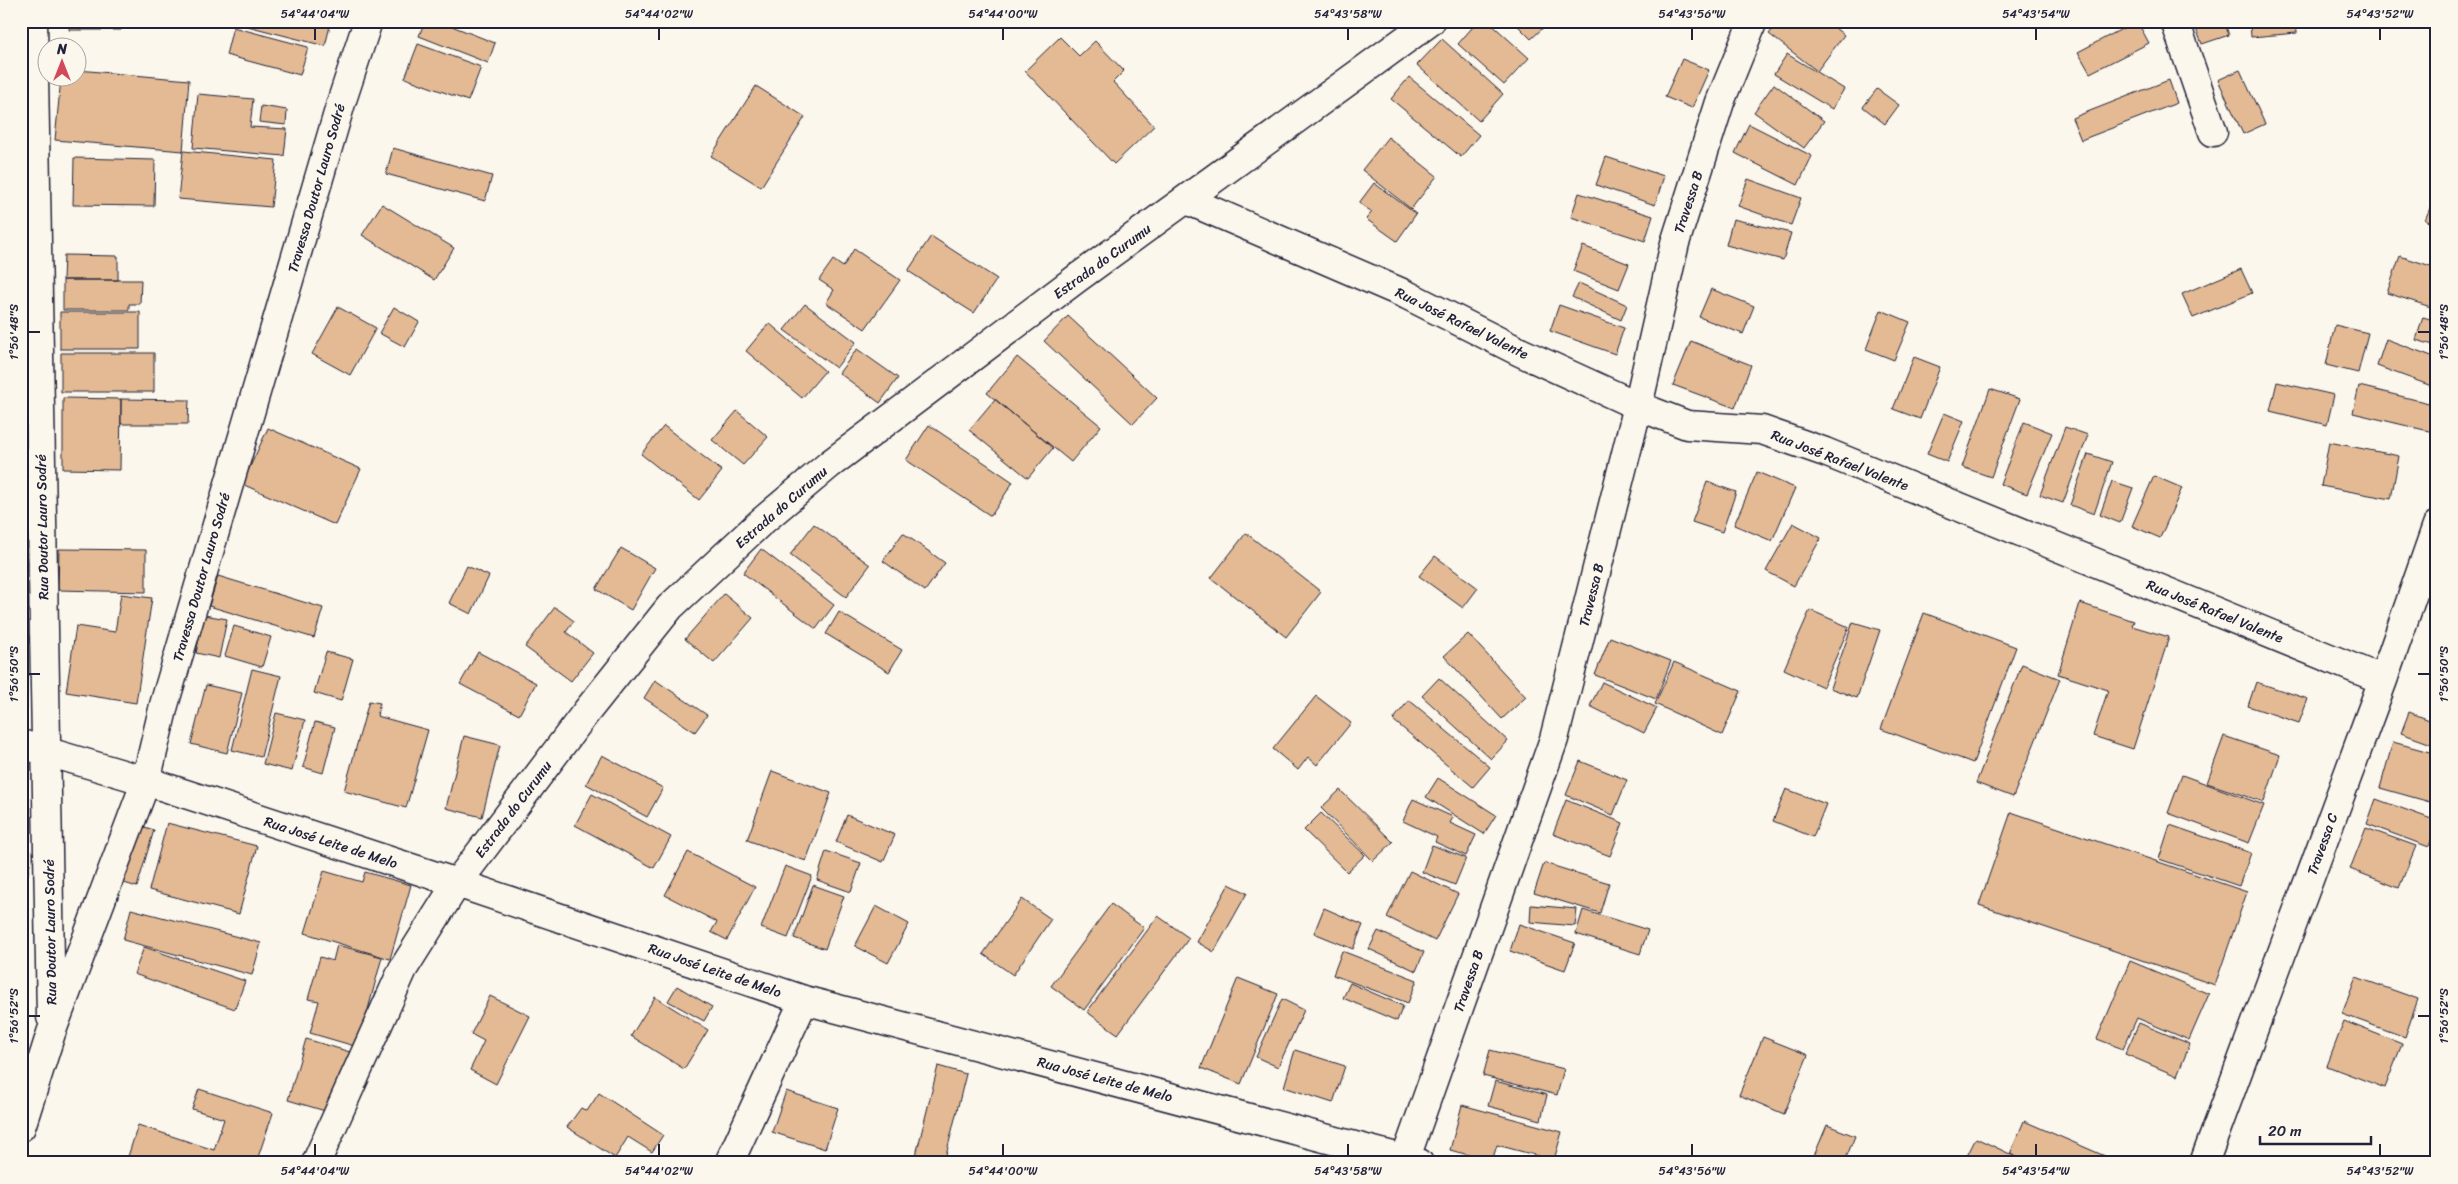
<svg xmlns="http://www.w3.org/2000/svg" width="2458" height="1184" font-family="Sriracha,sans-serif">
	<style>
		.building { fill: #e3ba93; stroke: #22223b }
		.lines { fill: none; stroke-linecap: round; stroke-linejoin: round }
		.minor-casing { stroke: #22223b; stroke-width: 31 }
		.minor { stroke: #fbf7ec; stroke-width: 28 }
		.ticks { fill: none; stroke: #22223b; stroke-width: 2 }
		.labels { text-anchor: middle; stroke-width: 4; stroke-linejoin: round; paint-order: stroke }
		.street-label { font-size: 14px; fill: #22223b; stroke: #fbf7ec }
		.neatline { fill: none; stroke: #22223b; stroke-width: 2 }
		.ticks-label { font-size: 12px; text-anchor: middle; fill: #22223b }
	</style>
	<rect width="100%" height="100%" fill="#fbf7ec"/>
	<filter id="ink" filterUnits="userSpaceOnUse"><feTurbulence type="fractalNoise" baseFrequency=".02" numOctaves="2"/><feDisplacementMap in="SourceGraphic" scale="10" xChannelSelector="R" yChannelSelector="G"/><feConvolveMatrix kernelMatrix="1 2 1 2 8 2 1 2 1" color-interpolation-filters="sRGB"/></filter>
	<g filter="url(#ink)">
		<!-- building -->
		<path class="building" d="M70,21H122L121,30H69Z
			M313,21L330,26L325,46L232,22Z
			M425,21H439L495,43L488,63L419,36Z
			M1478,21H1488L1529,58L1504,85L1458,44Z
			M1513,21H1539L1544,27L1531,39Z
			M1779,21H1826L1844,35L1817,71L1769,34Z
			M2073,21H2086L2075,26Z
			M2137,21L2149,43L2090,73L2078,52Z
			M2193,21H2224L2229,35L2202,44Z
			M2250,21H2296L2297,33L2251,37Z
			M233,27L308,47L300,75L226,55Z
			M1060,37L1079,56L1095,41L1124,71L1113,82L1154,126L1114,164L1025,71Z
			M1442,39L1503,94L1479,121L1417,65Z
			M418,44L481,67L468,101L405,78Z
			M1787,54L1844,89L1832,109L1774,74Z
			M1682,59L1709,70L1692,108L1665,97Z
			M78,70L189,80L183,151L55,140L61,78H78Z
			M2240,70L2265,124L2243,134L2218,80Z
			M1409,77L1479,135L1461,157L1391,99Z
			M2169,80L2177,103L2081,140L2072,118Z
			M1774,84L1824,121L1804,148L1754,112Z
			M756,86L805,117L761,187L711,156Z
			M1877,89L1899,105L1885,124L1863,107Z
			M198,94L253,99L250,127L287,129L284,156L193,148Z
			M261,106L287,110L286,125L259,122Z
			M1749,124L1812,156L1798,185L1735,153Z
			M1388,137L1437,176L1411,209L1362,170Z
			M393,148L492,176L485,201L386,174Z
			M183,151L276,160L271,207L178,199Z
			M1606,157L1664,176L1655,205L1596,185Z
			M74,158L155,160L154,206L73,205Z
			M1748,179L1801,198L1791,225L1738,206Z
			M1374,183L1416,214L1397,241L1366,219L1372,212L1359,203Z
			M2437,191V225L2425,220Z
			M1579,193L1653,216L1645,241L1571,217Z
			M382,204L454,248L434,280L362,235Z
			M1733,219L1791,233L1783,260L1726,245Z
			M931,236L997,279L974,313L908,271Z
			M1583,246L1629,264L1619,289L1573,271Z
			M854,249L900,280L865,329L826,303L834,290L819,280L833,260L843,267Z
			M64,255L118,256V280H63Z
			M2400,256L2437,268V309L2387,293Z
			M2241,269L2252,293L2193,318L2182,294Z
			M63,280H141L140,304H129V310H63Z
			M1579,283L1627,305L1621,320L1572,297Z
			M1711,289L1754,306L1743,334L1699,317Z
			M805,304L856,342L836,368L784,330Z
			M1559,305L1624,328L1615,354L1550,331Z
			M338,307L376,328L350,375L312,354Z
			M394,307L419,322L405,347L379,333Z
			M1881,310L1910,322L1894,360L1866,349Z
			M60,312H140V349H60Z
			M1068,316L1157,398L1133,424L1044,341Z
			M2423,317L2437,321V346L2416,340Z
			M769,323L825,371L802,398L746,351Z
			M2335,325L2368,333L2358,373L2326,365Z
			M2386,339L2437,358V388L2377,366Z
			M1691,341L1751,365L1735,408L1673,385Z
			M857,349L898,378L880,403L839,373Z
			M61,353H154V392H61Z
			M1017,357L1101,426L1071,462L987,393Z
			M1914,357L1940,367L1920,419L1893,409Z
			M2277,382L2334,395L2327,425L2270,411Z
			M2359,386L2437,405L2433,432L2353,413Z
			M1990,389L2020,399L1991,477L1962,467Z
			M63,398L121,399L120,470L63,469Z
			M121,399L189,400L188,424H121Z
			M995,399L1053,448L1028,478L969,430Z
			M737,411L768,437L743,465L712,440Z
			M1944,413L1964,421L1947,462L1927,454Z
			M2024,422L2052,433L2027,494L2000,484Z
			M929,425L1013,482L991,516L906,460Z
			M664,426L722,471L699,500L641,454Z
			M2065,427L2088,435L2063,503L2040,495Z
			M268,428L361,469L335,525L242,484Z
			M2329,442L2399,456L2391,499L2321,486Z
			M2088,454L2112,462L2094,514L2070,505Z
			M1757,472L1795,488L1772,541L1734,525Z
			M2154,476L2182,488L2160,538L2132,526Z
			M2112,481L2133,488L2120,523L2100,515Z
			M1707,482L1736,492L1722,532L1692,522Z
			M21,503L24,504L21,536Z
			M1793,523L1821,538L1794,586L1766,571Z
			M814,524L870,565L846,597L790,555Z
			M903,533L945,563L925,591L883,561Z
			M1246,533L1321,592L1286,637L1211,578Z
			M621,548L655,568L631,610L596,589Z
			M59,549L146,550V592L58,590Z
			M761,549L834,605L816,629L743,573Z
			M1435,556L1478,588L1463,608L1419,576Z
			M467,566L489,576L471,614L449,603Z
			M218,576L323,608L314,638L209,606Z
			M121,594L152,598L136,703L66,692L76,626L115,632Z
			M724,594L753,618L714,663L685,639Z
			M2080,603L2134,621L2132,626L2169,637L2133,749L2093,736L2108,690L2058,674Z
			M555,607L574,621L566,632L593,653L571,681L525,647Z
			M1810,610L1849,627L1823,687L1784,669Z
			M839,612L902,650L889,672L826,634Z
			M1924,613L2016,647L1973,763L1881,729Z
			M204,615L227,619L219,658L196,653Z
			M1853,622L1880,630L1857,698L1830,688Z
			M234,626L271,637L262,667L225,656Z
			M1468,634L1526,697L1502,719L1444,656Z
			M1610,637L1671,661L1656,699L1595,675Z
			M326,652L353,659L341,701L314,693Z
			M478,652L536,683L519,715L460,684Z
			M1674,662L1741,691L1722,735L1655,704Z
			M2022,664L2060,679L2013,797L1976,783Z
			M252,669L281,676L261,757L232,750Z
			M1439,678L1508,741L1491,759L1422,696Z
			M655,680L707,715L695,732L644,698Z
			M1602,682L1657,708L1644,733L1590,706Z
			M2256,682L2308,699L2299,723L2248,706Z
			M206,685L242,693L227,753L191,744Z
			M1316,696L1351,723L1317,765L1308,757L1298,770L1273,749Z
			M1409,700L1490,767L1473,787L1393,720Z
			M369,701L380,703L377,716L428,730L406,808L344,791Z
			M2409,712L2437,723V746L2401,733Z
			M276,713L305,720L292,771L263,764Z
			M315,722L335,727L323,773L303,767Z
			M464,736L500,745L482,817L446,808Z
			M2224,736L2280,755L2264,802L2207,783Z
			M2393,742L2437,754V804L2380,788Z
			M602,755L663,788L647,817L586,784Z
			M1580,761L1627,780L1613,815L1566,795Z
			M772,771L831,793L806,861L747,840Z
			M2182,775L2264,805L2249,843L2168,813Z
			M1438,778L1496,815L1484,834L1426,797Z
			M1786,789L1826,804L1813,837L1773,821Z
			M1340,790L1393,842L1373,861L1321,808Z
			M592,794L671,837L654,868L575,825Z
			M1413,799L1453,817L1450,823L1476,835L1466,856L1435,842L1437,837L1403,821Z
			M2376,799L2437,821L2429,847L2367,824Z
			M1566,800L1623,823L1610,856L1553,834Z
			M2011,812L2247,892L2215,985L1979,905Z
			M1321,813L1365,855L1347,872L1304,830Z
			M847,815L895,835L883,862L836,842Z
			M167,823L257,846L239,914L149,890Z
			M138,825L154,830L137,887L121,882Z
			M2170,825L2251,853L2239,886L2159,859Z
			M2366,828L2416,846L2399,888L2350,869Z
			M1432,845L1466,858L1455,885L1422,872Z
			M826,851L861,863L851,892L817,880Z
			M688,852L755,887L727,940L711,932L717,922L665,895Z
			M21,862L30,863L24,894H21Z
			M1544,863L1609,883L1600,913L1534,893Z
			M785,866L812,876L788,938L761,928Z
			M324,871L362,882L365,872L411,885L390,959L305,933Z
			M1410,871L1458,894L1435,941L1387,917Z
			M1229,884L1247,893L1214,952L1197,942Z
			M813,885L844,896L825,949L794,938Z
			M1022,899L1051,919L1013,975L983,954Z
			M1111,904L1144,928L1084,1010L1051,986Z
			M1531,905L1577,909L1575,926L1530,922Z
			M876,906L909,924L888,963L855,946Z
			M1324,908L1363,925L1353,949L1314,933Z
			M131,909L261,943L252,975L123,940Z
			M1583,910L1648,930L1640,954L1576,934Z
			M1158,916L1189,938L1118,1034L1087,1012Z
			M1519,924L1575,943L1565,970L1510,951Z
			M1378,931L1424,952L1416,971L1369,949Z
			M337,945L382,957L358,1047L310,1033L319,1001L308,999L320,957L333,961Z
			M144,947L245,981L235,1009L134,974Z
			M1342,951L1417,980L1408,1003L1333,975Z
			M2130,961L2209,994L2189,1040L2137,1018L2123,1049L2097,1039Z
			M2356,977L2418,999L2405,1037L2342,1014Z
			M1238,978L1278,994L1241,1084L1201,1068Z
			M1350,983L1403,1006L1397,1021L1343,998Z
			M677,986L712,1007L704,1021L668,1001Z
			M490,996L530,1016L496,1084L470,1070L484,1041L471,1034Z
			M655,997L708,1030L684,1069L631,1036Z
			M1282,999L1304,1010L1278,1067L1256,1057Z
			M2344,1021L2402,1044L2385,1088L2327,1066Z
			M2139,1023L2190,1044L2177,1076L2125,1054Z
			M1763,1037L1808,1055L1784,1114L1739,1095Z
			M306,1039L350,1052L332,1113L288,1100Z
			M1295,1050L1345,1066L1333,1103L1284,1087Z
			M1490,1050L1564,1069L1557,1095L1483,1076Z
			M938,1066L966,1074L944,1163H914Z
			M1495,1081L1547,1095L1541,1120L1488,1106Z
			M199,1089L273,1113L256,1163H126L138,1125L214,1150L224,1119L192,1109Z
			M786,1091L838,1108L825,1149L772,1132Z
			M599,1093L663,1135L652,1152L628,1137L615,1158L567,1127L581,1108L587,1111Z
			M1462,1105L1562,1132L1554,1160L1497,1145L1492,1161L1450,1150Z
			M2024,1121L2121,1163H2030L2010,1154Z
			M1827,1125L1855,1136L1844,1163H1811Z
			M1976,1138L2029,1163H1982L1967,1156Z
			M1648,1158L1670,1163H1647Z"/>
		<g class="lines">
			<defs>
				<path id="minor" d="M33,21L51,1017
					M2175,21L2213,132
					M1187,200L1407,295L1520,352L1638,406L1687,425L1762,430L1825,452L2383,680
					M21,744L146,781L457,883L804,1000L1419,1163
					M21,1127L51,1033L146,781L164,705L341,103L368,21
					M316,1163L403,969L457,883L587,711L670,607L760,523L830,464L1076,279L1431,21
					M729,1163L804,1000
					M1404,1163L1554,739L1638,406L1675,243L1720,102L1753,21
					M2204,1163L2383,680L2437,525"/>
			</defs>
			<!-- minor casing -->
			<use href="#minor" class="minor-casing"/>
			<!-- minor -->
			<use href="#minor" class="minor"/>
		</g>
	</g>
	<!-- ticks -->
	<path class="ticks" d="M315,28V40M659,28V40M1003,28V40M1348,28V40M1692,28V40M2036,28V40M2380,28V40M28,332H40M2418,332H2430M28,674H40M2418,674H2430M28,1016H40M2418,1016H2430M315,1144V1156M659,1144V1156M1003,1144V1156M1348,1144V1156M1692,1144V1156M2036,1144V1156M2380,1144V1156"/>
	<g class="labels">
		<!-- street labels -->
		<g class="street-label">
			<text transform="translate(316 188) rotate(-74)" y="5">Travessa Doutor Lauro Sodré</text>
			<text transform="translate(1688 202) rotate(-72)" y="5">Travessa B</text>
			<text transform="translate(1102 261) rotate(-36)" y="5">Estrada do Curumu</text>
			<text transform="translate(1462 323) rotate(26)" y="5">Rua José Rafael Valente</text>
			<text transform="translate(1840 460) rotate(21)" y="5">Rua José Rafael Valente</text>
			<text transform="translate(781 507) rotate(-41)" y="5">Estrada do Curumu</text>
			<text transform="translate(42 527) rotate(-91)" y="5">Rua Doutor Lauro Sodré</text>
			<text transform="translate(201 577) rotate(-74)" y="5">Travessa Doutor Lauro Sodré</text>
			<text transform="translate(1591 595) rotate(-76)" y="5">Travessa B</text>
			<text transform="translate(2215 611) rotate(22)" y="5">Rua José Rafael Valente</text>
			<text transform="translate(513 809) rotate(-53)" y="5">Estrada do Curumu</text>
			<text transform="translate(331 842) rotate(18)" y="5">Rua José Leite de Melo</text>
			<text transform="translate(2322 844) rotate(-70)" y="5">Travessa C</text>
			<text transform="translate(50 932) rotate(-91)" y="5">Rua Doutor Lauro Sodré</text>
			<text transform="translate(715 970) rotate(19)" y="5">Rua José Leite de Melo</text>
			<text transform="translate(1468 981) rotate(-71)" y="5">Travessa B</text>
			<text transform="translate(1105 1079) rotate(15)" y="5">Rua José Leite de Melo</text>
		</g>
	</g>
	<!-- margin -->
	<rect width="2458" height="1184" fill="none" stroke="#fbf7ec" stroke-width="55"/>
	<!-- north arrow -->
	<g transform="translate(62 62)"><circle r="24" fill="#fbf7ec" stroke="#a4a2a5"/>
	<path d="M0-4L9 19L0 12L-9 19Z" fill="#d1495b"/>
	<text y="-8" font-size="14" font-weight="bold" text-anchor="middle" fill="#22223b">N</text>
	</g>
	<!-- scale -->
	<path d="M2260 1136v8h111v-8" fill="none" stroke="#22223b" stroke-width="2.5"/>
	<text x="2268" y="1136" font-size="15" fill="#22223b" stroke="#fbf7ec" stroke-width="4" paint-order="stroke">20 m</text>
	<rect x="28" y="28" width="2402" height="1128" class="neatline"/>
	<g class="ticks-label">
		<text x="315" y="18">54°44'04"W</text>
		<text x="659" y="18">54°44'02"W</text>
		<text x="1003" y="18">54°44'00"W</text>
		<text x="1348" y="18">54°43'58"W</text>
		<text x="1692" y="18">54°43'56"W</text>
		<text x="2036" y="18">54°43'54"W</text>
		<text x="2380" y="18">54°43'52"W</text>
		<text transform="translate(14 332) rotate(-90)" y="4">1°56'48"S</text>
		<text transform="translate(2444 332) rotate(-90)" y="4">1°56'48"S</text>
		<text transform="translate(14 674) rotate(-90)" y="4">1°56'50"S</text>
		<text transform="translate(2444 674) rotate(-90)" y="4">1°56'50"S</text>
		<text transform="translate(14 1016) rotate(-90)" y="4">1°56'52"S</text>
		<text transform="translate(2444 1016) rotate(-90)" y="4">1°56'52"S</text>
		<text x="315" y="1175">54°44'04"W</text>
		<text x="659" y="1175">54°44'02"W</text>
		<text x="1003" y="1175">54°44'00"W</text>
		<text x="1348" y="1175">54°43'58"W</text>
		<text x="1692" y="1175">54°43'56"W</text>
		<text x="2036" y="1175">54°43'54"W</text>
		<text x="2380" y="1175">54°43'52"W</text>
	</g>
</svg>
